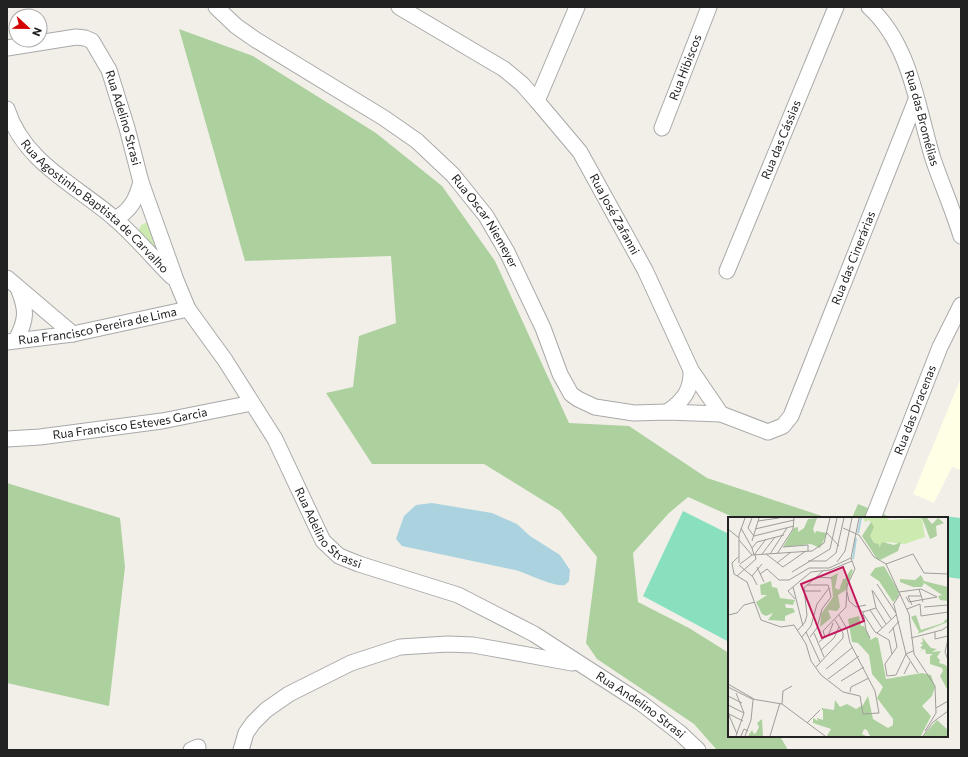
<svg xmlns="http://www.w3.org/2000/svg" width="968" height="757" font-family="Commissioner,sans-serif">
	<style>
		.education { fill: #ffffe5 }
		.grass { fill: #cdebb0 }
		.forest { fill: #add19e }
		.pitch { fill: #88e0be }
		.water { fill: #aad3df }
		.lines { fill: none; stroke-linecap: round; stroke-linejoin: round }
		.minor-casing { stroke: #a9a9a9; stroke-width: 17 }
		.minor { stroke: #fff; stroke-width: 15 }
		.labels { text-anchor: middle; stroke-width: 3; stroke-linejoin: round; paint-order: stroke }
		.street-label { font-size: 12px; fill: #222; stroke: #fff }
		.inset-river { fill: none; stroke: #aad3df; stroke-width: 2 }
		.inset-road { fill: none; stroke: #9f9d99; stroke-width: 1 }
		.view { fill: #c2185b; fill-opacity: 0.15; stroke: #c2185b; stroke-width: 2 }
		.inset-edge { fill: none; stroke: #222; stroke-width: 2 }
	</style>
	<rect width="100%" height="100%" fill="#f2efe9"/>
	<!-- education -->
	<path class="education" d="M961,378V470L952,467L934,503L913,494Z"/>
	<!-- grass -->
	<path class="grass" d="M152,220L170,251L157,252L138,232L141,225Z"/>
	<!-- forest -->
	<path class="forest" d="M179,29L253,56L376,133L442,186L495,261L569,423L629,426L707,478L828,518H735L688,497L669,513L633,553L638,602L689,628L729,653V736H780L788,750H717L694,724L597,659L586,643L597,557L560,511L484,464H372L326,393L353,387L359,336L396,323L391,256L245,261Z
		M7,483L120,518L125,567L109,706L7,683Z
		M858,504L890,517V518H852Z"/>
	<!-- pitch -->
	<path class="pitch" d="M683,511L729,534V642L643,596Z
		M943,516L961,518V579L947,577V518H943Z"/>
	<!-- water -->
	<path class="water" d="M432,503L492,513L517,524L530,536L560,555L570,570L569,581L565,585C552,587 530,574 515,570L402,546L396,539L404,516L416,505Z"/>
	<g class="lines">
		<defs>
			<g id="minor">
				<path id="s1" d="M216,7L236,26L256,40L384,118L417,141L453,175L486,216L507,252L543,328L560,374L571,394L578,399L595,407L634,413L667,412L721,414"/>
				<path id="s2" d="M399,7L504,69L522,84L537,101L580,152L645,270L691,370L721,414L768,432L783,426L791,416L916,100"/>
				<path id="s3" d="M869,7C911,45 917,107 933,159C942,185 953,210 961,236"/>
				<path id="s4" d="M7,48L76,37L85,38L92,41L109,70L127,128L141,182L176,280L188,309L225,360L275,439L323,541L339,556L359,564L458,595L534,634L641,703L680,733L698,750"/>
				<path d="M537,101L577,7"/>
				<path id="s5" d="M7,109C24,162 74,184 114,218C135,236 153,258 172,277"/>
				<path id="s6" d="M662,128L709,7"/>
				<path d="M115,219C131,210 136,200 141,182"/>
				<path id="s7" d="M727,271L836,7"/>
				<path d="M7,278L73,334"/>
				<path d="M16,340C27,319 27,310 18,288"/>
				<path id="s8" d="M7,342L73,334L188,309"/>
				<path d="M667,412C683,401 692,390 691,370"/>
				<path id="s9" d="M7,439L40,437L162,421L252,403"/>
				<path id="s10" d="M873,518L940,347L961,305"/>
				<path d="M191,750L198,747"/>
				<path d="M241,750L246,733L253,723L266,710L289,694L351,663L400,647L448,644L473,645L572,663"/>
			</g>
		</defs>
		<!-- minor casing -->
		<use href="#minor" class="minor-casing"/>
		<!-- minor -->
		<use href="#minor" class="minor"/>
	</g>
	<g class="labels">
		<!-- street labels -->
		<g class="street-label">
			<text dy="4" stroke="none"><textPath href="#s6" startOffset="65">Rua Hibiscos</textPath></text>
			<text dy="4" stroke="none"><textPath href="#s3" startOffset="125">Rua das Bromélias</textPath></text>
			<text dy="4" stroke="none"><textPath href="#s4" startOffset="170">Rua Adelino Strasi</textPath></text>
			<text dy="4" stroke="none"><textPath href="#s7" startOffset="142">Rua das Cássias</textPath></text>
			<text dy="4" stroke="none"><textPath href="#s5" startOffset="133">Rua Agostinho Baptista de Carvalho</textPath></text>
			<text dy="4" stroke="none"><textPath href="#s2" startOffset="306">Rua José Zafanni</textPath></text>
			<text dy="4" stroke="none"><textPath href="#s1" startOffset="348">Rua Oscar Niemeyer</textPath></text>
			<text dy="4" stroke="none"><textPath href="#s2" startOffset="782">Rua das Cinerárias</textPath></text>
			<text dy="4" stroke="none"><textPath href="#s8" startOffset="92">Rua Francisco Pereira de Lima</textPath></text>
			<text dy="4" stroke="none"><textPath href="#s10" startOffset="116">Rua das Dracenas</textPath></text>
			<text dy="4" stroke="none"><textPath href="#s9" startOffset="124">Rua Francisco Esteves Garcia</textPath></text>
			<text dy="4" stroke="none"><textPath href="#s4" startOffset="635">Rua Adelino Strassi</textPath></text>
			<text dy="4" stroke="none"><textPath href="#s4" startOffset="1002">Rua Andelino Strasi</textPath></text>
		</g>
	</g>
	<!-- overview -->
	<g transform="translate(728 517)">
		<rect width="220" height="220" fill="#f2efe9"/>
		<path d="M135,1H161L160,3L194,1L197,20L177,27L159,25L151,31V27H146L142,19L144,7L141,3L137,5Z" fill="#cdebb0"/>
		<path d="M89,1L85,12L87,17L88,14L99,16L92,31L83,27L55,30L66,11L70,10V15L76,11L80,2ZM194,1H199L204,7L210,1L216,6L208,9L209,19L202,22ZM143,5L146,10L142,19L146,26L151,27V31L154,25L166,28L173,25L170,34L152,43L149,42L134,19ZM156,49L171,75L170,80L165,85L151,64L142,58L147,51ZM123,52L125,53L118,73L110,78L112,90L109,94L100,93L103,101L92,110L93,97L105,80L103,60L110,56L107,71L111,73L115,62H117ZM193,58L196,64L220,70V84L212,83L210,79L214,78L196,66L194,70H185L172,65V62L187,63ZM43,64L44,70L49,71L52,81L67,83L65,88L57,87L58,91H65L67,95L57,99V104L40,103L45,96L38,99L34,97L28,85L39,78H33L32,68ZM188,98L193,113L215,106L218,102L220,105L189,117L191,115L183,100ZM131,99L133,109H136L143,123L147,120L150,121L158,162L194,156L203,158L207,170L204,179L194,189L203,199L193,219H142L139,213L136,212L134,217L138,219H99L103,212L85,206V201L90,204L89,201L95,203V194L93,191L106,193L107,183L112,190L119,187L128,192L135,188L140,179L145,202L160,211L165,208V202L149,181L155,170L144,157L141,138L130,126L124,125L120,102ZM194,120L203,131L209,132L204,135L213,134L209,140L212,143L211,146L218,148L220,153L219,172L212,159L215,154L214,151L202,147V139L205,137H198L197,132L192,134L195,132L192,131L195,128L192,126L195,125ZM34,202L35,219H20L24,213L26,217L28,216L31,210L29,206ZM209,203L220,213V219H195Z" fill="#add19e"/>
		<path class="inset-river" d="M130,16L133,1M125,42L128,21"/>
		<path class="inset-road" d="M24,1L20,11L26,19M30,4L51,1M13,11L24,31M115,11L131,18L146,40L158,47L185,37L196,56L220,57M0,12L11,21M27,12L66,3M99,16L111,29M26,19L66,9M11,23L24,38L84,34L96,26L102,1M24,24L31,1M55,30L80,28V34M34,37L47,20M38,37L55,50L78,34M42,37L59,11M49,37L65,12L66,1M26,38L24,31L29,25L56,18M26,38L38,22M10,40L4,46L6,57L19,65L33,103L53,110L66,108L78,127L83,144L93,158L115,175L132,179L135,197L151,196L147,174L122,126L119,112L111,98M80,44H98L108,36L116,1M109,45L117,34L124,1M11,46V18L17,1M49,46L63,35M12,47L24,38M158,47L181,97L186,137L207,169L208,196L197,214M11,48L25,60L29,68M29,50L36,65M64,55L102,32L109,1M32,57L39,52L51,63H61L81,51H101L123,41L131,1M9,59L28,42L27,38M24,59L34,47M88,60L104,61M149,67L168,96M65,70L75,109M191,72L195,85M144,73L148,91L158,107M75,74H93M145,74L163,102M119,75L121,84L128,90L138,88M171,75L193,72L209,80M178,80L181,85L209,80M67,82L60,74L83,55L102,53L124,44M165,88L172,77M166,88L178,137L190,156M184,88L180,79H193M196,90L220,88M179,92L192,87L193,99L220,95M131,93L135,95L148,91M142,93L154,111M135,95L138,113L142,121M0,98L9,96L16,88L27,85M136,98L147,115L161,123L164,137M165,110L169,130L157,147L159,159L168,158L178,137L185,134M70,113L77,105L79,98L76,71L95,54M78,115L92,145M207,115V122L220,119M86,116L96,140M149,116L169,97M161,116L171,104M74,120L83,109L89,87L101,71L100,68H79M82,120L89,111L94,92L103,80L101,71M97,120L95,114L118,90L119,69L127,52L123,41M183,121L214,113L220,109M220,122L217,135L220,143M91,125L101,117L105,106M93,133L106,121L111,110M88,150L115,121V116L107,103M98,152L125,130M176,157L182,145M100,162L131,139M113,164L136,150M0,167L26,182M0,170L24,182L54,187L97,219M122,175L123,170L141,161M8,176L16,196L8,219M0,179L14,186M54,187L55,174L64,169M0,188L16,196M208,191L220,184M0,196L9,217M1,197L15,204M79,206L92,193M13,219L16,212L20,214M17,219L23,203L25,183M42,219L52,186M195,219L205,205L220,194"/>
		<path class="view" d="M115,50L136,104L94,121L73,67Z"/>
		<rect width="220" height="220" class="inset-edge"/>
	</g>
	<!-- border -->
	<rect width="968" height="757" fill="none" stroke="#222222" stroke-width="16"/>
	<!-- north arrow -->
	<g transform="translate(28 28) rotate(112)"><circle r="19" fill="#ffffff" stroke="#a7a7a7"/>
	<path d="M0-3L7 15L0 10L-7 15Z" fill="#d40000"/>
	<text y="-6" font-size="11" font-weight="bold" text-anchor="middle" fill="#222222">N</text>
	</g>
</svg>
